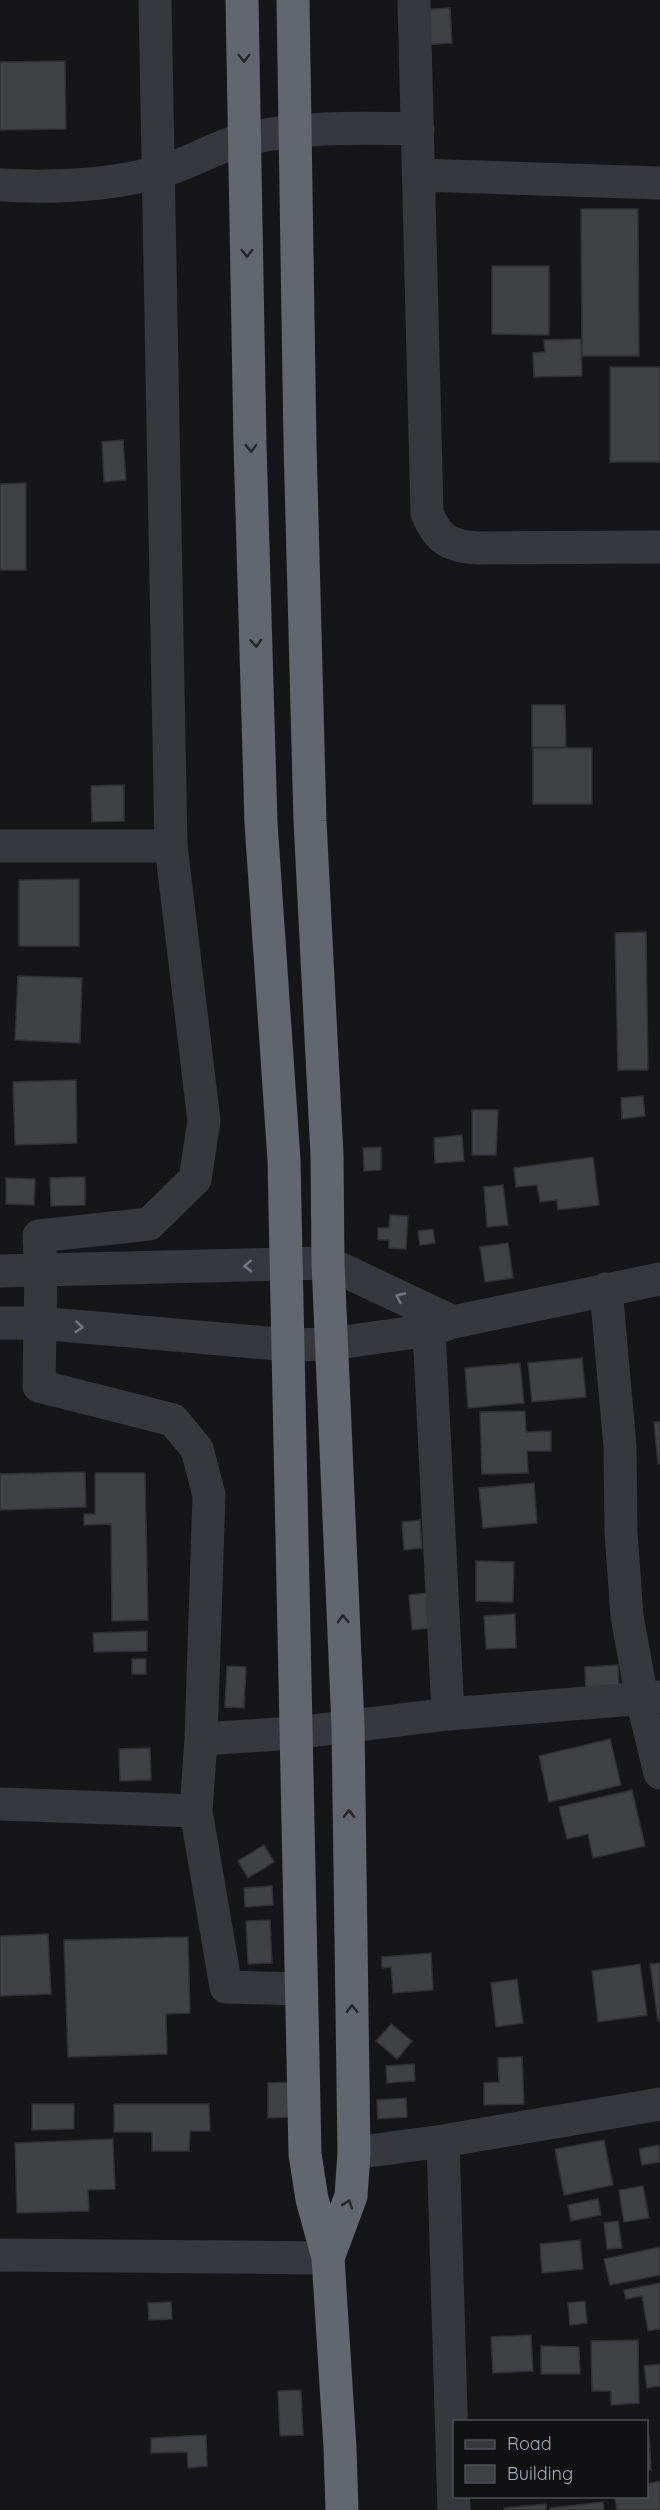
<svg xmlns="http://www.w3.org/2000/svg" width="660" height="2510" font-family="Quicksand,sans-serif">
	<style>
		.building { fill: #404145; stroke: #303034; stroke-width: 1.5 }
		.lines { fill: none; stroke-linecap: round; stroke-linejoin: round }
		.minor { stroke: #36383d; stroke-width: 33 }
		.highway { stroke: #62666f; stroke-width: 33 }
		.oneway { stroke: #25262a }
		.oneway2 { stroke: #747881 }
	</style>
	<rect width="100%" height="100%" fill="#161618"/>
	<!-- building -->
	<path class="building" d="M450,8L452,43L419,45L417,10Z
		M65,61L66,129L0,130V62Z
		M581,209H638L639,356H582Z
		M492,266H549V335L492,334Z
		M581,339L582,376L534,377L533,353L545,352L544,340Z
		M610,367H660V462H610Z
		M123,440L126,480L104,482L102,442Z
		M26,483V570H0V484Z
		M532,705H565L566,747H532Z
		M533,748H592V804H533Z
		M124,785V821L92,822L91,786Z
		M79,879V946H19V880Z
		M646,932L648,1070H618L615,933Z
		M18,976L82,978L80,1043L15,1040Z
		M76,1080L77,1143L15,1145L13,1082Z
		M643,1096L645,1116L622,1119L621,1098Z
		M472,1110H498L496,1155H472Z
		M462,1135L464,1161L435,1163L434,1138Z
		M381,1147V1170L364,1171L363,1148Z
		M593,1157L599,1205L558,1210L557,1200L540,1202L537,1185L516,1187L514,1168Z
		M85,1177V1205L51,1206L50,1178Z
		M6,1178L35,1179L34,1205L6,1204Z
		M503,1185L508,1225L487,1227L484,1187Z
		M390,1215L408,1216L406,1249L389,1248V1240H378V1228H389Z
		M433,1229L435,1243L420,1245L418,1231Z
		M508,1243L513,1278L485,1282L480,1247Z
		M582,1358L586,1397L532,1402L528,1363Z
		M520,1363L524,1403L468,1408L465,1368Z
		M525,1411L526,1432L551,1431V1451H527L528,1473L482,1474L480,1412Z
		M654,1422H660V1464H658Z
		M85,1472L86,1507L0,1510V1474Z
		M95,1473H145L148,1620L112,1621L111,1524L84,1525V1514H95Z
		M534,1483L537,1523L483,1528L479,1488Z
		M420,1520L422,1548L404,1550L402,1522Z
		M476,1561L514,1562L513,1602L476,1601Z
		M427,1593L430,1628L412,1630L409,1595Z
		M515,1614L516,1648L486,1649L484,1616Z
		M147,1631V1651L94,1652L93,1633Z
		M132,1659H146V1674H132Z
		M618,1665L619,1687L586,1688L585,1667Z
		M227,1666L246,1667L244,1708L225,1707Z
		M610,1739L621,1785L549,1802L539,1756Z
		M150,1748L151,1780L120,1781L119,1749Z
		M632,1790L645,1846L593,1858L588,1834L567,1839L559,1807Z
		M264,1845L274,1862L248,1878L238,1861Z
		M272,1886L273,1905L245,1907L244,1888Z
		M270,1920L272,1963L248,1964L246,1921Z
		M48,1934L51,1994L0,1996V1936Z
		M188,1937L190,2013L166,2014L167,2054L68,2057L64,1940Z
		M431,1953L433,1990L393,1993L391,1967L382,1968V1957Z
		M660,1963V2021H658L650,1964Z
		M640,1964L647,2015L598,2022L592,1971Z
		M517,1979L523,2023L496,2027L491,1983Z
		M391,2024L412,2041L397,2059L376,2041Z
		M522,2057L524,2104L484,2105V2083L499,2082L498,2058Z
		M414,2064L415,2081L387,2083L386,2066Z
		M290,2082L291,2117L268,2118V2083Z
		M406,2098L407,2117L378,2119L377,2100Z
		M32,2104H74V2129L32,2130Z
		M114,2104H209L210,2131H190L189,2151H152V2132H114Z
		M113,2139L115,2189L88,2190L89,2211L17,2213L15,2143Z
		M604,2140L613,2185L564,2195L555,2149Z
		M659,2145L660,2162L642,2165L639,2149Z
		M643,2186L649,2218L624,2222L619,2190Z
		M598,2199L601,2215L571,2221L568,2205Z
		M618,2221L622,2248L607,2249L604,2223Z
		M580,2240L583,2269L542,2273L540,2244Z
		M660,2247V2275L610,2285L604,2259Z
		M660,2283V2329L648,2331L642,2296L626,2299L624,2290Z
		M585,2301L587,2323L570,2325L568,2303Z
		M171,2302L172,2319L149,2320L148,2303Z
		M531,2335L533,2371L493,2373L491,2337Z
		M638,2340L639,2403L611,2405V2391H592L591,2341Z
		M541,2346L579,2347L580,2374H541Z
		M660,2364V2386L647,2388L644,2366Z
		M301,2390L303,2435L280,2436L278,2391Z
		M206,2435L207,2466L188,2468L187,2452L151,2453V2438Z
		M646,2436H649L651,2470H646Z
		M660,2481V2510H617L614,2496H646V2484Z
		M603,2502L604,2510H550V2508Z
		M546,2504V2510H504V2508Z"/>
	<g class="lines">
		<!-- minor -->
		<path class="minor" d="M155,0L171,846L204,1121L195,1179L149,1224L39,1236L41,1271L39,1386L173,1420L197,1449L209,1495L201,1739L196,1811L226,1987L301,1989
			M414,0L427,513C438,540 449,546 478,548L660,547
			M420,175L660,183
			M0,185C53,188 107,186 159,172C189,164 215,147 245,139C300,126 361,128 418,129
			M0,846H171
			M0,1271L328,1263L453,1322
			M606,1289L620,1447L621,1532L627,1616L642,1699L660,1773
			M0,1323H39L289,1345L331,1344L429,1330L453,1322L660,1279
			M429,1330L448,1714
			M201,1739L295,1733L448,1714L660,1697
			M0,1804L196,1811
			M443,2141L454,2510
			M354,2153L443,2141L660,2104
			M0,2255L328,2258"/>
		<!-- highway -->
		<path class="highway" d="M242,0L250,444L261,823L284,1160L305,2154L312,2199L328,2258L340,2448L342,2510
			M293,0L300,443L310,821L327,1155L328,1263L348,1726L354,2153L351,2196L328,2258"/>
	</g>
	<!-- one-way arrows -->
	<defs><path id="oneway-chevron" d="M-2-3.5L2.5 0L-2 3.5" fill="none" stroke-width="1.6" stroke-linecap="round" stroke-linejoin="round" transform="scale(1.5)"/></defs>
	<g class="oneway">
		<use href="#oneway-chevron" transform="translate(244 58) rotate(89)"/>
		<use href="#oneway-chevron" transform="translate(247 253) rotate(89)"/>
		<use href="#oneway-chevron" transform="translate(251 448) rotate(89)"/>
		<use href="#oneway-chevron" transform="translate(256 643) rotate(88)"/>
		<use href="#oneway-chevron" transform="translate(343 1619) rotate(-92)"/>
		<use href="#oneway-chevron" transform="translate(349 1814) rotate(-91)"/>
		<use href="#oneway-chevron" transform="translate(352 2009) rotate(-91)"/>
		<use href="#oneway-chevron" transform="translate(348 2204) rotate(-71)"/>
	</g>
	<g class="oneway2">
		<use href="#oneway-chevron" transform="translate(248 1266) rotate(179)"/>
		<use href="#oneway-chevron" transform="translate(400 1297) rotate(-155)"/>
		<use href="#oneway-chevron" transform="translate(79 1327) rotate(5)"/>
	</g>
	<!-- legend -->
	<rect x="453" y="2420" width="195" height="78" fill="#111113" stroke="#4d4f55" stroke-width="1.5"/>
	<rect x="465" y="2440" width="30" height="9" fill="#36383d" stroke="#4d4f55" stroke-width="1.5"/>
	<text x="507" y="2450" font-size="18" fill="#a7adb9">Road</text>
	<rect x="465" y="2465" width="30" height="18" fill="#404145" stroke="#4d4f55" stroke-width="1.5"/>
	<text x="507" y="2480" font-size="18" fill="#a7adb9">Building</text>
</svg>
